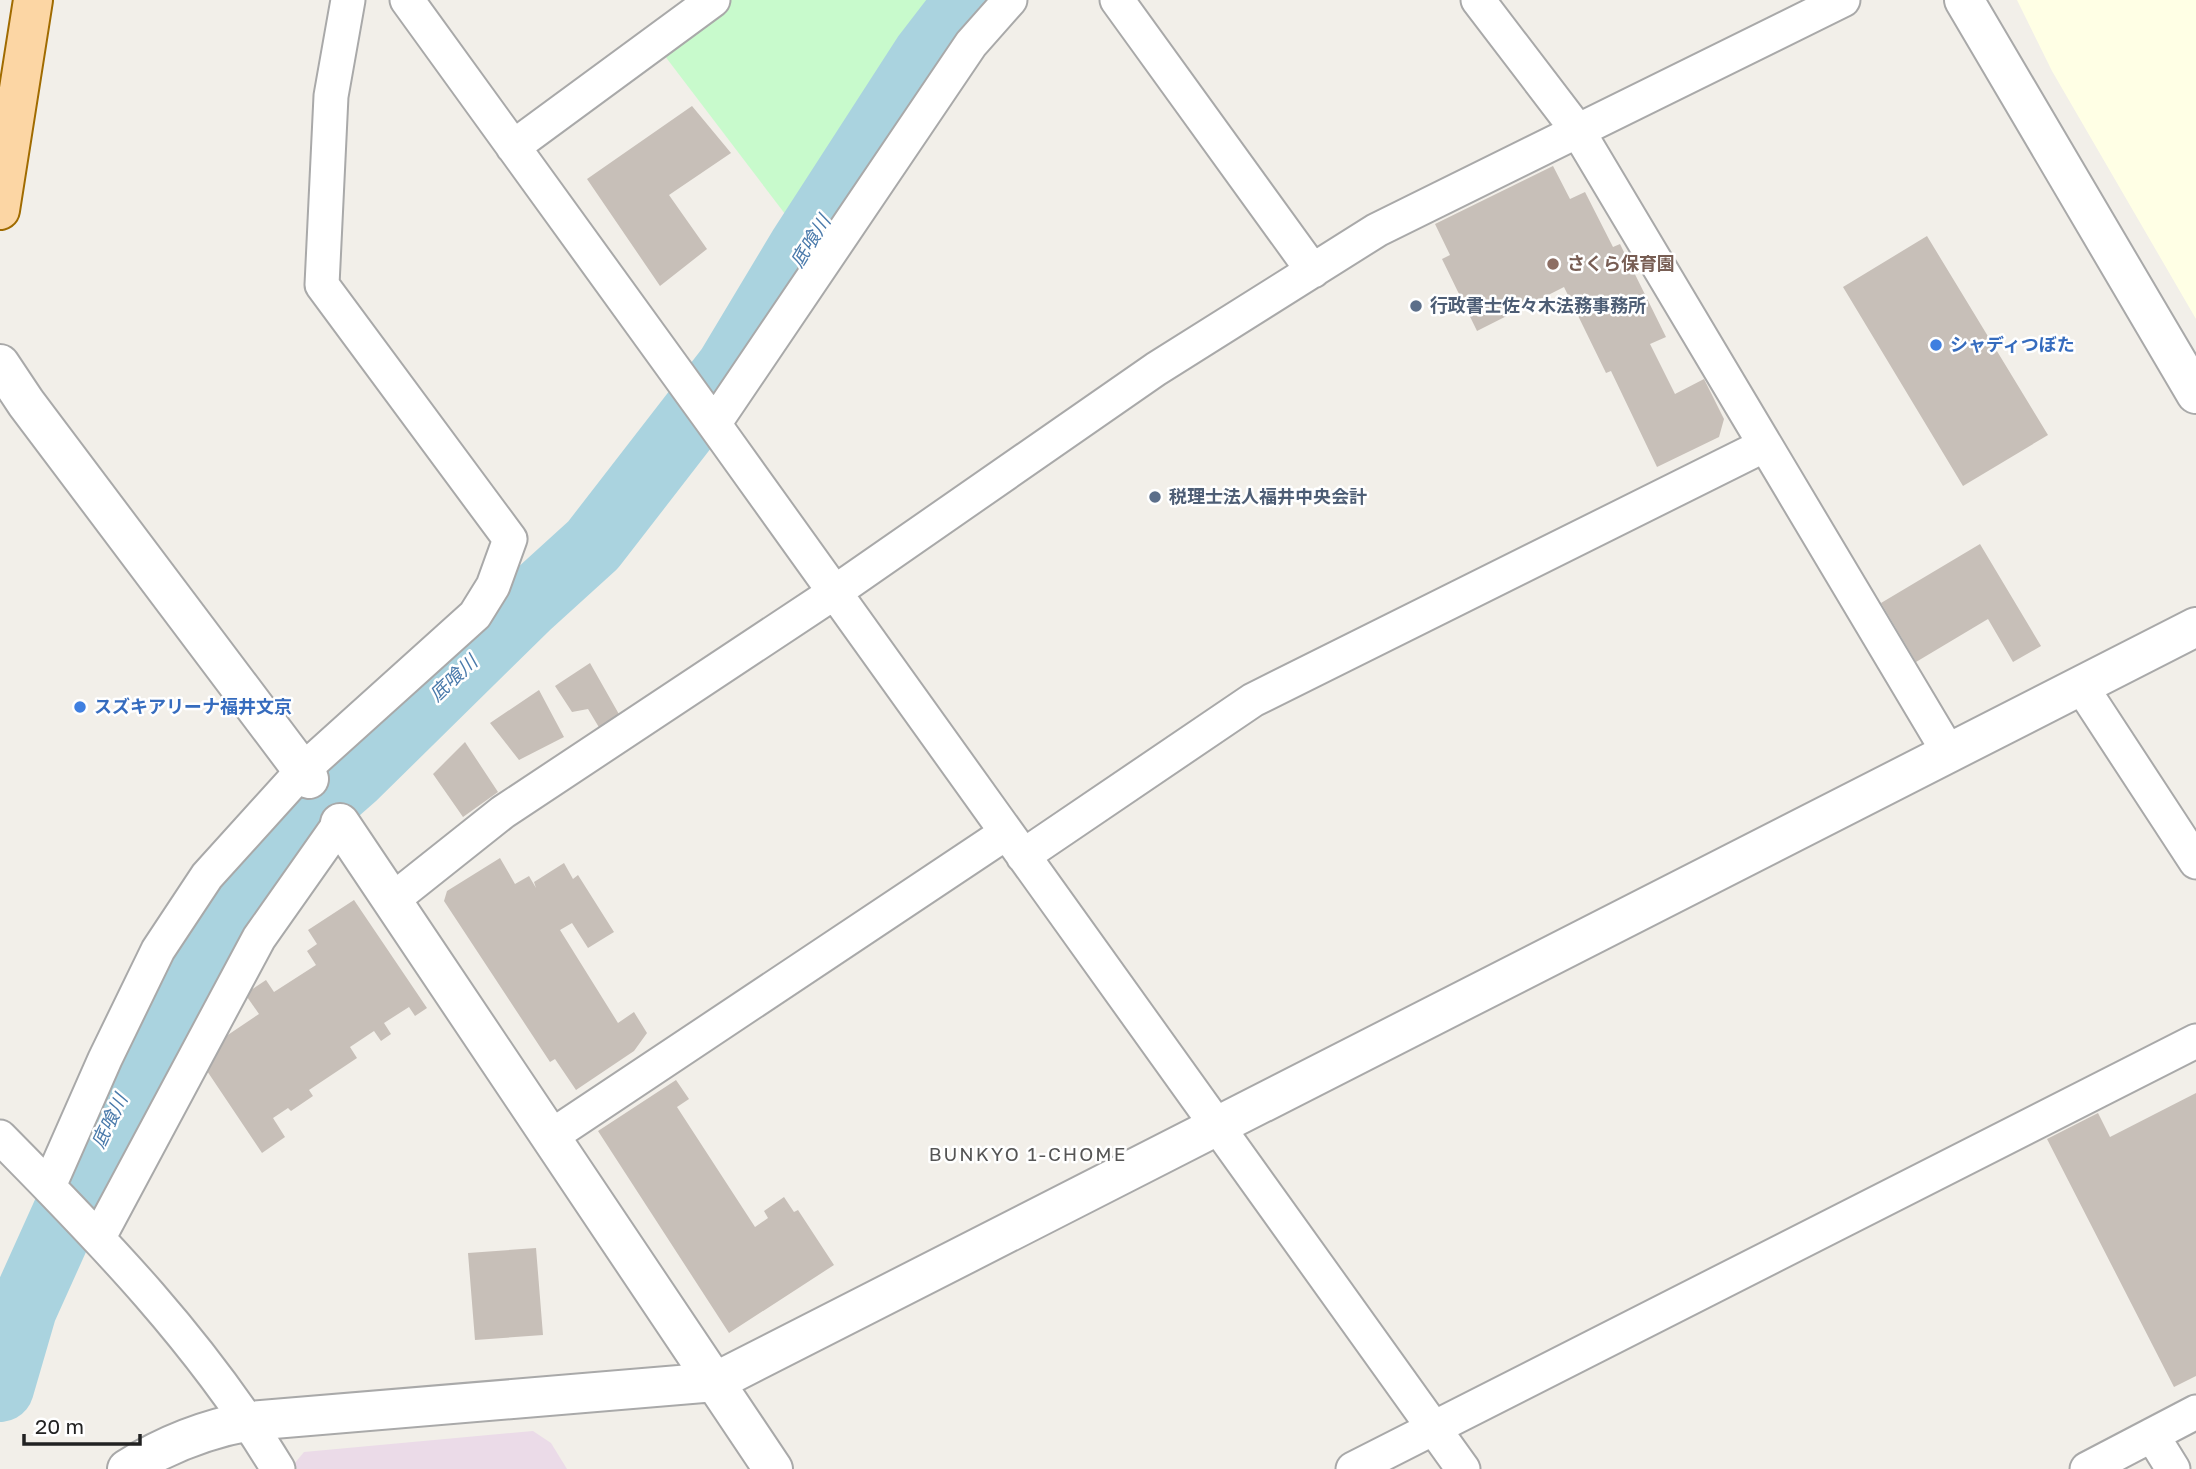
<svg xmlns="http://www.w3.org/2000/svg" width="2196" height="1469" font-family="'Golos Text','Noto Sans JP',sans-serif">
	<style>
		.industrial { fill: #ebdbe8 }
		.education { fill: #ffffe5 }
		.park { fill: #c8facc }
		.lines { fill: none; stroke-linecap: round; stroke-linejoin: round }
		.river { stroke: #aad3df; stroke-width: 68 }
		.building { fill: #c7bfb8 }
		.minor-casing { stroke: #a9a9a9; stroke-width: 37 }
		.tertiary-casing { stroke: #a9a9a9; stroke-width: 42 }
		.primary-casing { stroke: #a06b00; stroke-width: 42 }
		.minor { stroke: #fff; stroke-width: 33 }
		.tertiary { stroke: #fff; stroke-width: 38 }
		.primary { stroke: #fcd6a4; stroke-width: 38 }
		.education-dot { fill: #8d6e63; stroke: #fff; stroke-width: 2.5 }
		.service-dot { fill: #5c6f8a; stroke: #fff; stroke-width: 2.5 }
		.shop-dot { fill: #3f7fe0; stroke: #fff; stroke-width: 2.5 }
		.labels { text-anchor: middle; stroke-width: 5; stroke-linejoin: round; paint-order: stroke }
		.education-label { font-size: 18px; font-weight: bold; fill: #785e54; stroke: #fff; text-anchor: start }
		.service-label { font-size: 18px; font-weight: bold; fill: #4e5e75; stroke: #fff; text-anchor: start }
		.shop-label { font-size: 18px; font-weight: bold; fill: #366cbe; stroke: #fff; text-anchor: start }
		.water-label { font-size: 19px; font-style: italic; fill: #4a7aab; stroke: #fff }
		.neighbourhood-label { font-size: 19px; letter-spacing: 2px; fill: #555; stroke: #fff }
	</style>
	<rect width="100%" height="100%" fill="#f2efe9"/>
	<!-- industrial -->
	<path class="industrial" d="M533,1431L551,1443L567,1469H297L294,1464L304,1452Z"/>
	<!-- education -->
	<path class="education" d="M2017,0H2196V319L2052,71Z"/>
	<!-- park -->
	<path class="park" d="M713,0H972L798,231L655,43Z"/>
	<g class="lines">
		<!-- river -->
		<path class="river" d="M0,1388L23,1309L87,1167L150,1034L221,916L303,820L353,776L528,604L593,545L730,368L802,248L926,56L969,0"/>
	</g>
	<!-- building -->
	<path class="building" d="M692,106L731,153L669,195L707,249L660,286L587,179Z
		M1553,166L1570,199L1585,192L1613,247L1620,244L1666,337L1650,344L1675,394L1704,379L1724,419L1719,437L1657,467L1611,371L1606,373L1564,287L1477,331L1442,259L1450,255L1435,224Z
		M1927,236L2048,435L1963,486L1843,287Z
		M1980,544L2041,646L2013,662L1988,619L1916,662L1881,603Z
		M590,663L620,716L600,729L588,709L572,712L555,686Z
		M539,690L564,737L519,760L490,723Z
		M465,742L498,792L463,817L433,774Z
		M500,858L515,884L529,876L536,888L534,882L564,863L573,879L578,875L614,932L588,948L572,923L560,930L618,1023L634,1012L647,1033L634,1051L576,1090L555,1059L550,1062L444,901L447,891Z
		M354,900L427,1008L415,1016L409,1007L384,1023L391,1034L381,1041L374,1031L350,1047L357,1058L309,1090L313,1096L291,1111L288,1108L273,1118L285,1137L262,1153L199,1059L204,1051L259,1014L245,994L266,980L274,992L316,965L307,951L317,944L308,930Z
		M676,1080L689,1099L677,1107L755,1227L768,1218L764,1211L784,1197L794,1212L798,1210L834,1265L729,1333L598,1131Z
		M2196,1093V1376L2174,1387L2047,1139L2098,1113L2110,1137Z
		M536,1248L543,1335L475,1340L468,1253Z"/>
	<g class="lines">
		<defs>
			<path id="minor" d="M407,0L714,424L1463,1469
				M1117,0L1313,271
				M1478,0L1578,131L1949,753
				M513,147L713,0
				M714,424L971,44L1010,0
				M2081,686L2196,862
				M1023,856L1253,700L1765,445
				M391,901L503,812L835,592L1156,369L1377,230L1843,0
				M0,1137C102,1240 203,1344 278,1469
				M550,1137L1006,833
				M49,1186L105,1059L158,950L207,876L303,770L475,615L493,586L510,539L322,285L331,96L348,0
				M99,1237L259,938L340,823
				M2152,1435L2173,1469
				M1353,1469L2196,1041
				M2087,1469L2196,1412"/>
			<path id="tertiary" d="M1964,0L2196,394
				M0,364L26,403L309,779
				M340,823L773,1469
				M127,1469C165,1445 205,1429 250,1421L715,1382L2196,627"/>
			<path id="primary" d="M0,210L33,0"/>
		</defs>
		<!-- minor casing -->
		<use href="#minor" class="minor-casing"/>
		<!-- tertiary casing -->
		<use href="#tertiary" class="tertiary-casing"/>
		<!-- primary casing -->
		<use href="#primary" class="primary-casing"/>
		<!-- minor -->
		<use href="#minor" class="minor"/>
		<!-- tertiary -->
		<use href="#tertiary" class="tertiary"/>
		<!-- primary -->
		<use href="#primary" class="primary"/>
	</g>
	<!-- markers -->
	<circle class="education-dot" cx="1553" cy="264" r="7"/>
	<g class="service-dot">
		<circle cx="1416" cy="306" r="7"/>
		<circle cx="1155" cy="497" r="7"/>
	</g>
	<g class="shop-dot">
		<circle cx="1936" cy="345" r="7"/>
		<circle cx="80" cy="707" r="7"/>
	</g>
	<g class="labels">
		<!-- education labels -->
		<g class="education-label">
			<text x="1567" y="270">さくら保育園</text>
		</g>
		<!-- service labels -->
		<g class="service-label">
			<text x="1430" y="312">行政書士佐々木法務事務所</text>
			<text x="1169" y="503">税理士法人福井中央会計</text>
		</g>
		<!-- shop labels -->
		<g class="shop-label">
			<text x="1950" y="351">シャディつぼた</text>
			<text x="94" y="713">スズキアリーナ福井文京</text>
		</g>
		<!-- water labels -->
		<g class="water-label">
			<text transform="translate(810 241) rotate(-58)" y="7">底喰川</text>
			<text transform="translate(453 678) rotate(-43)" y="7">底喰川</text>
			<text transform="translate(109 1121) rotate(-64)" y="7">底喰川</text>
		</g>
		<!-- neighbourhood labels -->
		<g class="neighbourhood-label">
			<text x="1028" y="1161">BUNKYO 1-CHOME</text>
		</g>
	</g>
	<!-- scale -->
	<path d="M24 1434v10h116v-10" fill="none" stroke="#222222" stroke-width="3.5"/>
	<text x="35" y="1434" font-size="21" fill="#222222" stroke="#ffffff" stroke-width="5" paint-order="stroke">20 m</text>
</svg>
